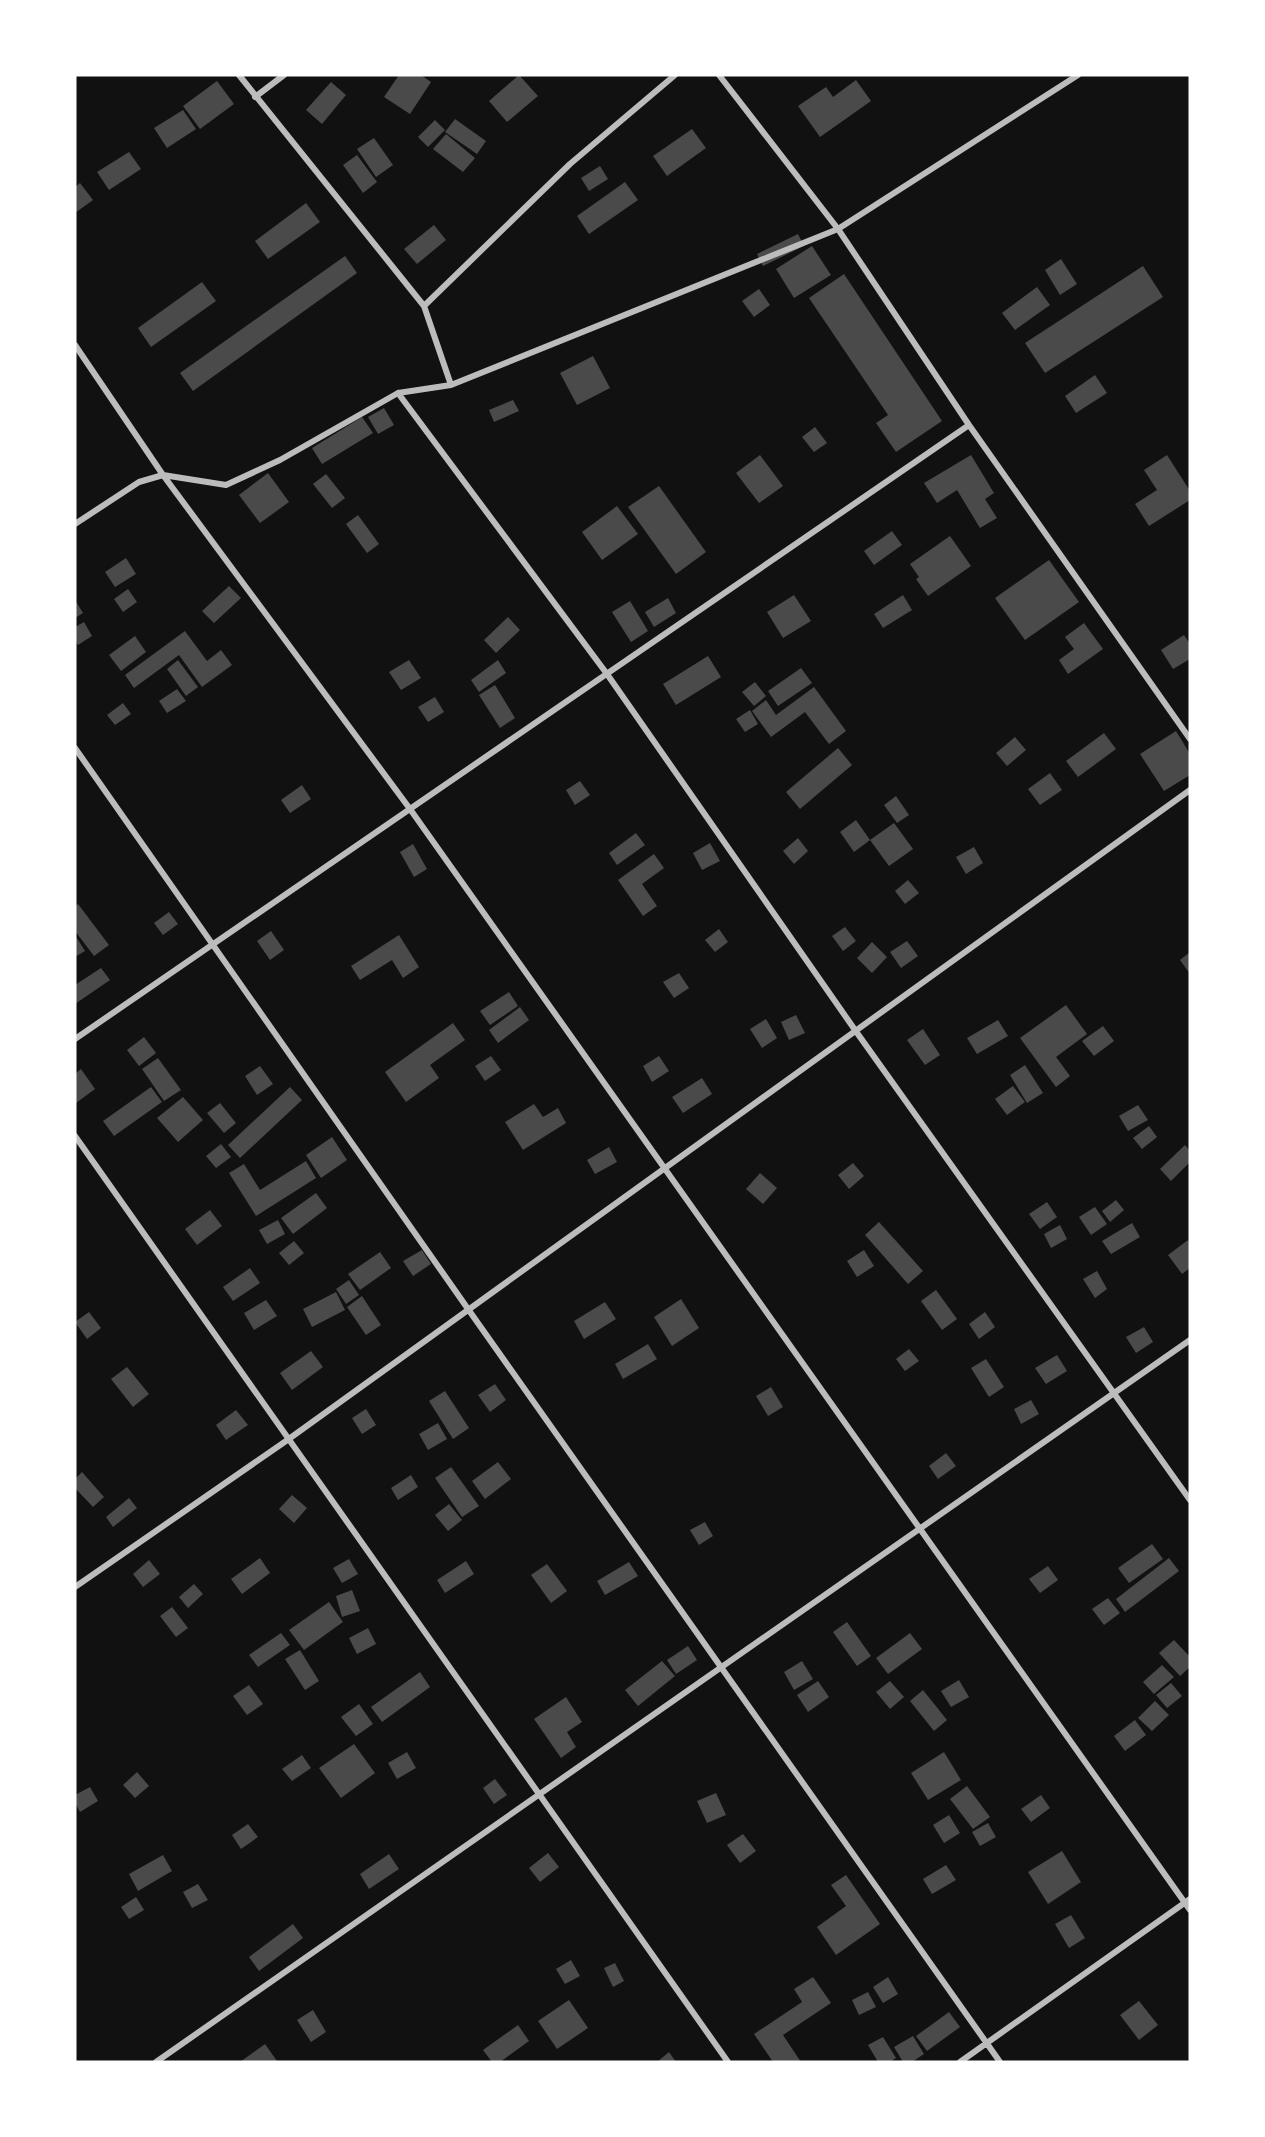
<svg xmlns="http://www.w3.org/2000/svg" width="1265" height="2137" font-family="'Titillium Web',sans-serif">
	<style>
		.building { fill: #4a4a4a }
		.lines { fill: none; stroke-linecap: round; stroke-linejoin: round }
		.minor { stroke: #bcbcbc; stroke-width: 6 }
	</style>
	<rect width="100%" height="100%" fill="#111"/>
	<!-- building -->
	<path class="building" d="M399,75H421L431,82L410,114L384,97Z
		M519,75L538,96L507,122L489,101Z
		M856,80L871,101L820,137L798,106L826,87L833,97Z
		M217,81L234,104L200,129L183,106Z
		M331,82L346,95L322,124L306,110Z
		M183,110L196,129L167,148L154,128Z
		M455,119L486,141L477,154L445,132Z
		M435,120L445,130L428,147L418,137Z
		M692,129L706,148L667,176L653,156Z
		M446,134L475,158L463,172L433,149Z
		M374,138L393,165L376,177L357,149Z
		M129,152L141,169L109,190L97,172Z
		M357,155L377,182L363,193L343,165Z
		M600,166L608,179L589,191L581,178Z
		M625,182L638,200L589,234L577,216Z
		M80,183L93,200L75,213V187Z
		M306,203L320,222L268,259L255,241Z
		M434,225L446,240L417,264L404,249Z
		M798,234L804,246L763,266L757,254Z
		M812,246L831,275L794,298L776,269Z
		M345,256L357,273L193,391L180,373Z
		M1061,259L1077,284L1060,295L1045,270Z
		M1143,266L1163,297L1045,373L1025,343Z
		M844,274L942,421L896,452L876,423L888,415L809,298Z
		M202,282L216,301L151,347L138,328Z
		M1037,287L1050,305L1015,330L1002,313Z
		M759,289L770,305L754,317L742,301Z
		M593,356L610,388L577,405L560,373Z
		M1095,375L1107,393L1076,413L1065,396Z
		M513,400L519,411L494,422L489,410Z
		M384,408L394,425L378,434L368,417Z
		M362,417L373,433L322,464L312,448Z
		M815,427L827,443L814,452L802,437Z
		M760,455L783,486L759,503L736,473Z
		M971,455L994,493L985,499L997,518L980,528L957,490L937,503L924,483Z
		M1167,455L1190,491V500L1149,526L1135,504L1157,490L1144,470Z
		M268,473L289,502L260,523L239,495Z
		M326,474L345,498L332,508L313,484Z
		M659,486L706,552L676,574L628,507Z
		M617,506L638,534L602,560L582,532Z
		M358,515L379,544L367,553L346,524Z
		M892,531L902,545L874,565L864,551Z
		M950,536L971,566L928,596L916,579L919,577L910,564Z
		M126,558L136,574L115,587L105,572Z
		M1049,560L1079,602L1025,640L995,598Z
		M229,586L241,598L214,623L202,611Z
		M128,589L137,602L123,612L114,599Z
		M794,595L811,621L783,638L767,612Z
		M903,595L912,610L883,628L874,614Z
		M668,598L676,613L654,627L645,612Z
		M75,600L83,613L75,618Z
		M630,601L648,631L631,642L612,612Z
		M508,617L520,630L496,653L484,640Z
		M84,622L92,636L78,645L75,641V627Z
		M1084,623L1103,649L1068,674L1059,660L1074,649L1065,637Z
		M185,631L207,661L221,650L232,665L202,687L179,655L134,688L125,675Z
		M1184,635L1190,644V659L1173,669L1161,650Z
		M135,636L146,652L121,671L109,655Z
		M708,656L721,677L676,705L663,684Z
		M178,660L198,687L186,696L167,669Z
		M409,660L421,678L401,690L389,672Z
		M498,660L506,673L479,692L471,680Z
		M801,668L812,683L778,706L768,691Z
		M755,682L766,696L754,706L742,692Z
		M495,685L515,718L500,728L479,695Z
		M814,687L846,731L829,744L805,712L771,737L752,711L766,700L776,715Z
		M177,689L186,701L167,713L159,701Z
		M435,697L444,712L428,722L418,707Z
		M123,703L131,714L115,725L107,715Z
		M750,710L758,724L745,732L736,719Z
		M1176,731L1190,754V775L1164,791L1140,754Z
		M1104,733L1116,749L1078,777L1066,761Z
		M1015,737L1026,750L1007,766L996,753Z
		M838,748L852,765L800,809L786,792Z
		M1050,773L1062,790L1040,805L1028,789Z
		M580,781L590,795L575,805L566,790Z
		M302,785L311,799L290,813L281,800Z
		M896,796L909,815L897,823L884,805Z
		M856,820L870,840L854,852L840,832Z
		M894,823L913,849L889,866L870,840Z
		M636,833L645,845L617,865L609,853Z
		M798,838L808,851L794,864L783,851Z
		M710,843L720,861L702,870L693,853Z
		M413,844L427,869L414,877L400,852Z
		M974,847L983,863L966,874L956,857Z
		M654,854L664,868L642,884L657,906L643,916L618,880Z
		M908,880L919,893L905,904L895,891Z
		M78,904L109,945L94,956L75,931V906Z
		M169,912L178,924L163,935L154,923Z
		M845,927L856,941L843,951L832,936Z
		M719,929L728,942L715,952L705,940Z
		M271,931L284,950L270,960L257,941Z
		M75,935L85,951L75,957Z
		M399,935L419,967L403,978L392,960L360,980L351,966Z
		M907,941L918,956L901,968L890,952Z
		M872,942L887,957L872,973L857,958Z
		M1190,952V974L1180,960Z
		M101,968L110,980L75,1004V985Z
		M679,973L689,988L674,998L663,982Z
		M509,992L518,1006L490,1025L480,1011Z
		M1066,1005L1087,1034L1056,1057L1070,1076L1056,1087L1020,1038Z
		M520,1007L529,1020L498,1043L489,1030Z
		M796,1015L805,1033L789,1040L781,1022Z
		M766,1019L777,1038L762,1048L750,1029Z
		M998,1020L1008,1036L977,1054L967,1038Z
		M453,1023L465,1040L430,1065L439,1078L406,1102L385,1072Z
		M1103,1026L1114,1041L1094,1056L1082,1041Z
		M923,1029L940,1055L925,1065L907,1040Z
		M144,1037L156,1053L139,1066L127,1050Z
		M491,1056L501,1070L485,1081L475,1066Z
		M659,1056L669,1071L652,1082L643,1066Z
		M158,1058L181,1090L164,1101L142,1069Z
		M1025,1065L1043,1093L1027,1103L1010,1075Z
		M260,1066L273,1084L257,1095L245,1076Z
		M81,1069L95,1089L76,1103L75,1074Z
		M702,1078L712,1094L683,1113L672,1097Z
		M1013,1086L1025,1102L1007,1115L995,1099Z
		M151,1087L162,1102L114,1136L103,1121Z
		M290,1087L302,1100L240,1158L228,1145Z
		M183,1097L203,1120L178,1142L157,1118Z
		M220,1103L236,1123L224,1133L207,1113Z
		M534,1104L543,1117L558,1108L566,1123L523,1150L505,1122Z
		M1138,1105L1148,1120L1128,1131L1119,1116Z
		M1149,1126L1157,1137L1142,1149L1133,1138Z
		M332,1137L347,1160L321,1178L306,1155Z
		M221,1144L231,1157L216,1168L206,1156Z
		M1185,1145L1190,1151V1162L1171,1181L1160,1169Z
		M609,1147L617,1162L595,1174L587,1160Z
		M306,1161L316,1178L256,1216L229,1173L244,1164L260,1190Z
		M853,1163L864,1176L849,1189L838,1175Z
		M760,1173L777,1188L763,1204L746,1189Z
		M316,1193L327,1208L293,1234L281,1218Z
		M1116,1200L1124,1210L1110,1222L1102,1211Z
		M1047,1202L1057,1217L1040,1229L1029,1214Z
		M1095,1207L1107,1224L1091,1235L1079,1217Z
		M210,1210L222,1226L197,1245L185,1229Z
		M278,1220L285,1234L267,1244L259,1230Z
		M879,1222L923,1271L908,1284L865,1235Z
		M1132,1223L1140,1237L1111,1254L1102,1241Z
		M1060,1225L1067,1239L1051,1248L1044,1234Z
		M1188,1240L1190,1243V1268L1182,1274L1168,1255Z
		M294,1241L304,1253L289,1265L279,1253Z
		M422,1250L431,1264L413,1276L403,1261Z
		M864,1250L874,1266L857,1277L847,1261Z
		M380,1252L391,1268L360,1290L348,1274Z
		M250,1268L260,1283L233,1301L223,1287Z
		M1097,1271L1107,1289L1095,1298L1083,1279Z
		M349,1280L359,1295L346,1304L336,1289Z
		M936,1290L957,1319L942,1330L921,1301Z
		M336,1292L345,1310L312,1327L303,1309Z
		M362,1296L381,1325L366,1335L347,1307Z
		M681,1299L699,1328L672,1346L654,1317Z
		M266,1300L277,1316L254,1330L244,1313Z
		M605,1302L616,1319L584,1339L574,1321Z
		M89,1312L101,1328L87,1339L75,1322Z
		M985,1312L995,1327L979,1339L969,1324Z
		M1144,1327L1153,1342L1136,1353L1126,1337Z
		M648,1344L657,1359L623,1379L615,1364Z
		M909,1349L919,1361L905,1371L896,1359Z
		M311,1351L323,1367L292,1390L280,1373Z
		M1057,1355L1067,1371L1046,1384L1035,1368Z
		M986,1359L1004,1387L989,1397L971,1368Z
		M127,1367L149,1394L133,1407L111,1379Z
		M495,1384L506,1400L490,1412L478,1395Z
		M771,1387L783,1407L768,1416L756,1396Z
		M445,1391L469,1428L453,1439L429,1401Z
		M1031,1400L1039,1414L1021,1424L1014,1409Z
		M366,1409L376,1425L362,1434L352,1418Z
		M236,1410L248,1425L226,1440L216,1425Z
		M438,1423L447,1439L428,1450L419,1434Z
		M946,1453L956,1466L938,1479L929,1466Z
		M498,1462L511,1479L485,1499L472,1481Z
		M451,1467L479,1506L462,1517L435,1478Z
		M82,1472L104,1497L93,1507L75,1488V1479Z
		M411,1475L418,1487L398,1500L391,1488Z
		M292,1495L307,1508L294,1523L279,1509Z
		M129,1498L137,1508L113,1527L106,1517Z
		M449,1504L462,1520L448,1531L435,1515Z
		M705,1522L713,1536L699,1545L690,1530Z
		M1152,1544L1163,1559L1129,1583L1118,1568Z
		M260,1558L270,1573L242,1594L231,1579Z
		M1169,1558L1179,1571L1125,1612L1116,1599Z
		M349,1559L358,1574L342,1583L333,1568Z
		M149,1560L160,1574L143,1587L133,1574Z
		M466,1561L474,1574L445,1593L437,1580Z
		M629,1562L638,1576L605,1595L597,1581Z
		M547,1564L567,1591L551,1603L531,1575Z
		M1048,1566L1058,1580L1040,1593L1029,1579Z
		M194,1584L203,1594L188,1608L179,1597Z
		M352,1590L360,1611L342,1617L336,1596Z
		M1108,1598L1120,1613L1104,1625L1092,1609Z
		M329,1602L343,1622L304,1650L289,1630Z
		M172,1607L188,1628L176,1637L160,1616Z
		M847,1622L871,1656L857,1666L833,1632Z
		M368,1628L376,1644L357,1654L349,1638Z
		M281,1633L290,1645L258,1667L249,1655Z
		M910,1633L922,1649L888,1674L876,1658Z
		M1174,1640L1190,1657V1667L1180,1676L1159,1653Z
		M688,1646L697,1660L676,1674L667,1660Z
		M300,1650L319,1681L305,1690L285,1659Z
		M662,1661L675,1676L638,1706L625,1690Z
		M802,1661L813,1679L794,1690L784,1672Z
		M1162,1665L1174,1677L1154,1694L1143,1682Z
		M420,1672L430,1687L382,1722L371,1707Z
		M959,1680L969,1697L951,1707L941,1691Z
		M818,1681L829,1697L808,1712L797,1695Z
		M890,1681L904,1697L890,1709L876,1692Z
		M1171,1683L1182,1696L1167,1708L1156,1695Z
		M249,1685L263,1704L247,1715L233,1696Z
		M923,1690L947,1720L934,1731L910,1701Z
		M566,1697L582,1722L567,1732L576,1747L561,1758L534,1719Z
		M1155,1701L1169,1715L1152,1731L1138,1718Z
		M359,1704L373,1724L356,1736L341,1717Z
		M1135,1720L1146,1735L1125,1751L1114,1736Z
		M354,1744L375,1773L341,1798L319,1768Z
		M407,1752L416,1768L397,1779L388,1763Z
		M944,1752L961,1780L928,1800L911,1773Z
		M302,1755L311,1768L292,1781L282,1769Z
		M137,1772L149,1786L135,1798L123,1785Z
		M495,1779L507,1795L494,1804L483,1788Z
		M967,1786L990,1817L973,1829L950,1799Z
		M90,1787L98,1801L80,1812L75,1803V1795Z
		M716,1793L726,1815L707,1823L697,1801Z
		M1041,1795L1050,1808L1031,1822L1021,1809Z
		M949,1815L960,1833L944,1843L933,1825Z
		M988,1823L996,1837L980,1846L972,1832Z
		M248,1824L258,1837L241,1849L232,1835Z
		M743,1834L756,1851L740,1863L727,1845Z
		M1062,1851L1081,1882L1048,1904L1028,1872Z
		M548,1853L559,1867L540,1882L529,1868Z
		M389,1854L399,1869L369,1889L360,1874Z
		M163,1855L172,1871L138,1891L129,1874Z
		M946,1865L956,1880L932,1894L923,1879Z
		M846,1875L880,1924L836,1955L817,1927L846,1906L831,1885Z
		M198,1884L208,1900L192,1908L183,1892Z
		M136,1897L144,1910L129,1919L121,1907Z
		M1071,1915L1085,1938L1069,1948L1055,1924Z
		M293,1924L303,1938L259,1971L249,1957Z
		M571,1960L580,1976L565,1984L556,1969Z
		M615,1963L624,1981L613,1987L604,1968Z
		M813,1977L831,2003L783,2035L801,2062H773L754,2034L802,2002L794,1989Z
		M888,1977L898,1994L883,2003L873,1987Z
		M868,1992L876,2007L859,2015L852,2000Z
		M569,2000L588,2028L557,2049L538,2021Z
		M1139,2001L1158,2025L1139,2040L1120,2015Z
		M313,2010L326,2032L311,2042L297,2020Z
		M949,2012L960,2027L927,2051L916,2036Z
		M518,2025L529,2041L500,2062H492L483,2050Z
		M913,2036L924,2054L912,2062H903L894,2047Z
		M883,2037L896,2058L890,2062H878L868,2045Z
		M265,2044L277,2061L240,2062Z
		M669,2052L676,2062H657Z"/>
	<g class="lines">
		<!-- minor -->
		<path class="minor" d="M239,75L424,306L451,385
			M719,75L838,229L969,425L1190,739
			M255,97L284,75
			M424,306L570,164L675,75
			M75,345L163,475L410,809L1190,1910
			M398,393L607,674L855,1030L1190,1500
			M75,524L139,482L163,475L226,485L280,460L398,393L451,385L838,229L1078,75
			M75,748L468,1309L1000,2062
			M75,1039L969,425
			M75,1136L728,2062
			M75,1587L286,1441L1190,790
			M156,2062L1190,1340
			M960,2062L1190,1899"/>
	</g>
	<!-- border -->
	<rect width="1265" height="2137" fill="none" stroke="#ffffff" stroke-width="153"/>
</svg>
